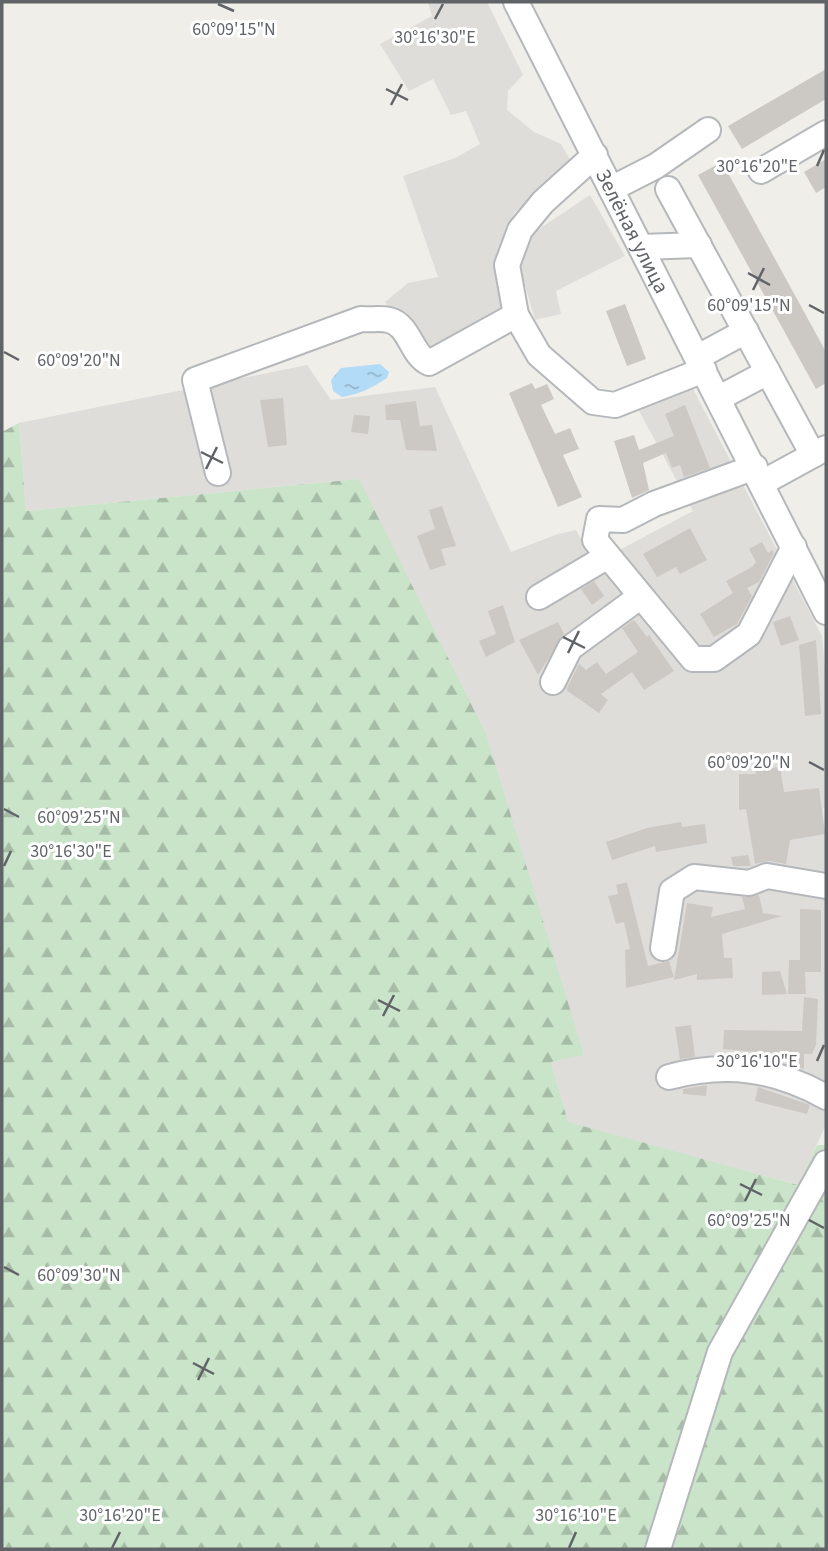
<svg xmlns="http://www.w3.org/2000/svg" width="828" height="1551" font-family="'Source Sans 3',sans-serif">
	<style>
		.industrial { fill: #dfddda }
		.forest { fill: url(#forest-firs) }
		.water { fill: url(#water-ripples) }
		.building { fill: #ccc9c5 }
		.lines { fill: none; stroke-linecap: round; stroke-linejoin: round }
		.minor-casing { stroke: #b5b8bb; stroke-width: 28 }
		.minor { stroke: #fff; stroke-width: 24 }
		.ticks { fill: none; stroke: #606367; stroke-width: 2.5 }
		.labels { text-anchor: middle; stroke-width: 6; stroke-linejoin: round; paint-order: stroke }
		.street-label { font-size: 21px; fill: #606367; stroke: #fff }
		.ticks-label { font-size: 18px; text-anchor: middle; fill: #606367; stroke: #fff; stroke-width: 6; stroke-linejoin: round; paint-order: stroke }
	</style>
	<defs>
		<pattern id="forest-firs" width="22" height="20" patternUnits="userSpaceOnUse" patternTransform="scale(1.75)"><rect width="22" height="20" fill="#c9e4c8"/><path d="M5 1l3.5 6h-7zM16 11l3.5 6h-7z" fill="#a7bca6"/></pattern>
		<pattern id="water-ripples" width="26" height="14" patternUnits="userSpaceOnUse" patternTransform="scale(1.75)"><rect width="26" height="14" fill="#b2dbf7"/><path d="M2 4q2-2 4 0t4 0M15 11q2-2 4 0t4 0" fill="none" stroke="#94b5cc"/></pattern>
	</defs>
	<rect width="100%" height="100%" fill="#f0eee8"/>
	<!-- industrial -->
	<path class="industrial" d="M428,2H487L523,75L508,91L507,110L534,132L561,144L573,165L514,213L498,263L502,311L421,354L407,327L385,302L408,283L438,277L403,176L455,158L480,144L466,111L451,115L433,79L409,91L380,44L432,16Z
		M590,195L625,256L556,291L561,314L535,320L520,268L527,237Z
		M307,365L331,400L435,387L511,552L558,534L576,530L590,556H608L693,511L637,407L691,385L822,636L826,681V807L823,808L826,854V1125L798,1185L568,1123L551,1062L584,1054L359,479L26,511L19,423Z"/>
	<!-- forest -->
	<path class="forest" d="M19,423L26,511L359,479L486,734L584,1055L551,1062L568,1122L798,1185L817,1145H826V1549H2V432Z"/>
	<!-- water -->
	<path class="water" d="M380,364L389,372L387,378C372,388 360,394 342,397L333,391L331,380L341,368Z"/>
	<!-- building -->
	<path class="building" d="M826,69V99L742,149L728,126Z
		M826,159V187L816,193L804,172Z
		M722,162L826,352V383L816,389L698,175Z
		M625,304L646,359L627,366L606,311Z
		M532,383L535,389L547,384L554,399L541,405L555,434L570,428L579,449L563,455L582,497L558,507L509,393Z
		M283,398L287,445L268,447L260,400Z
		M416,401L420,426L432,425L437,451L406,450L400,420H386L385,405Z
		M685,405L710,468L684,477L680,465L672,468L666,453L643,463L649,490L632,498L614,441L634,435L639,450L674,436L665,414Z
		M354,415L370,416L368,434L351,432Z
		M442,506L456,546L441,549L446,565L430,570L417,536L435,529L429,510Z
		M690,528L707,560L680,574L676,567L657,577L643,554Z
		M762,542L768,553L772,550L774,553L759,582L747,588L752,596L737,624L714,637L700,614L733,593L726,581L752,567L756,562L749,549Z
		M594,581L604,596L592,605L581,589Z
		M503,605L515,642L486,657L479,641L496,634L488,611Z
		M790,616L799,640L781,646L773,622Z
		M634,620L647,637L649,635L674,671L644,690L632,672L601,694L608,700L599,713L566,690L579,664L586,670L597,662L606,674L638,652L622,628Z
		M558,622L564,634L538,675L519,640Z
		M816,640L821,714L805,716L799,645Z
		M780,767L784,792L819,788L825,834L790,840L786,864L769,861L755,864L746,809L739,810V774H756L755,770Z
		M681,822L682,827L705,824L707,843L656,852L655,846L612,860L606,842L647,828Z
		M748,855L751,866H733L731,857Z
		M627,882L648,966L669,961L674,977L626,988L625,950L630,949L624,922L616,924L608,896L618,894L616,885Z
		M759,895L763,913L782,916L722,934L724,958H732L733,978L697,980V974L674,980L687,903L713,907L711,917L745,909L742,897Z
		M800,909L821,910V972H805L806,994H788L789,960H800Z
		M780,971L787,994L762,995V972Z
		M804,997L818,999L816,1045L812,1054H804V1069L787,1064V1055L723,1049L724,1030L802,1031Z
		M691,1025L695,1057L680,1059L675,1027Z
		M707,1085L706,1096L683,1094V1089Z
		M758,1087L810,1105L807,1114L755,1101Z"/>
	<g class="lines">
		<defs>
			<g id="minor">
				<path id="s1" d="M516,2L826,612"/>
				<path d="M595,155L543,202L520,230L507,265L516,315L539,355L593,402L615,405L704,370"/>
				<path d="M761,171L826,133"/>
				<path d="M611,189L656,166L708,130"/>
				<path d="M668,189L813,455"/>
				<path d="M641,247L699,245"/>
				<path d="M698,357L746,331"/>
				<path d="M719,398L768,372"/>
				<path d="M755,467L654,504L623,520L599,519L595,540L693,659H714L749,634L794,547"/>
				<path d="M218,473L195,380L361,319C370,320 381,318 389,320C410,325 411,355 429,363L516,315"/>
				<path d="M762,483L826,448"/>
				<path d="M539,597L608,556"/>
				<path d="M553,682L570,648L641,596"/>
				<path d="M663,948L672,891L694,877L749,883L767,876L826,886"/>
				<path d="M669,1077C726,1062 774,1068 826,1097"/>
				<path d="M658,1549L720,1352L826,1163"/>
			</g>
		</defs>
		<!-- minor casing -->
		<use href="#minor" class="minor-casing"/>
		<!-- minor -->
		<use href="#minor" class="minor"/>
	</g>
	<!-- ticks -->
	<path class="ticks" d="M218,4L234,11M435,19L443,4M386,89L408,100M391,105L402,84M817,166L824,150M748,273L770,285M753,290L764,268M809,305L824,313M4,352L19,360M201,452L223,463M206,469L217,447M563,637L585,648M568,653L579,631M809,762L824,770M4,809L19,817M4,866L11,851M378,1000L400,1011M383,1016L394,995M817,1061L824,1045M740,1184L762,1195M745,1201L756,1179M809,1220L824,1228M4,1267L19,1275M193,1363L214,1374M198,1380L209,1358M112,1548L120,1532M569,1548L576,1532"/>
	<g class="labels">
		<!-- street labels -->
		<g class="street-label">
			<text dy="7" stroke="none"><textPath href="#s1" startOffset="257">Зелёная улица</textPath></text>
		</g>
	</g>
	<g class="ticks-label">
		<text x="234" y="35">60°09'15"N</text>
		<text x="435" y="43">30°16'30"E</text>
		<text x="757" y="172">30°16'20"E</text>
		<text x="749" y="311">60°09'15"N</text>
		<text x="79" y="366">60°09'20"N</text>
		<text x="749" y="768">60°09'20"N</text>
		<text x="79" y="823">60°09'25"N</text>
		<text x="71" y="857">30°16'30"E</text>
		<text x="757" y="1067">30°16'10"E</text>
		<text x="749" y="1226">60°09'25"N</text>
		<text x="79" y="1281">60°09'30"N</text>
		<text x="120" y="1521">30°16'20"E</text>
		<text x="576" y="1521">30°16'10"E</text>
	</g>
	<!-- border -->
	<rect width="828" height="1551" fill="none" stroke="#606367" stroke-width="7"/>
</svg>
